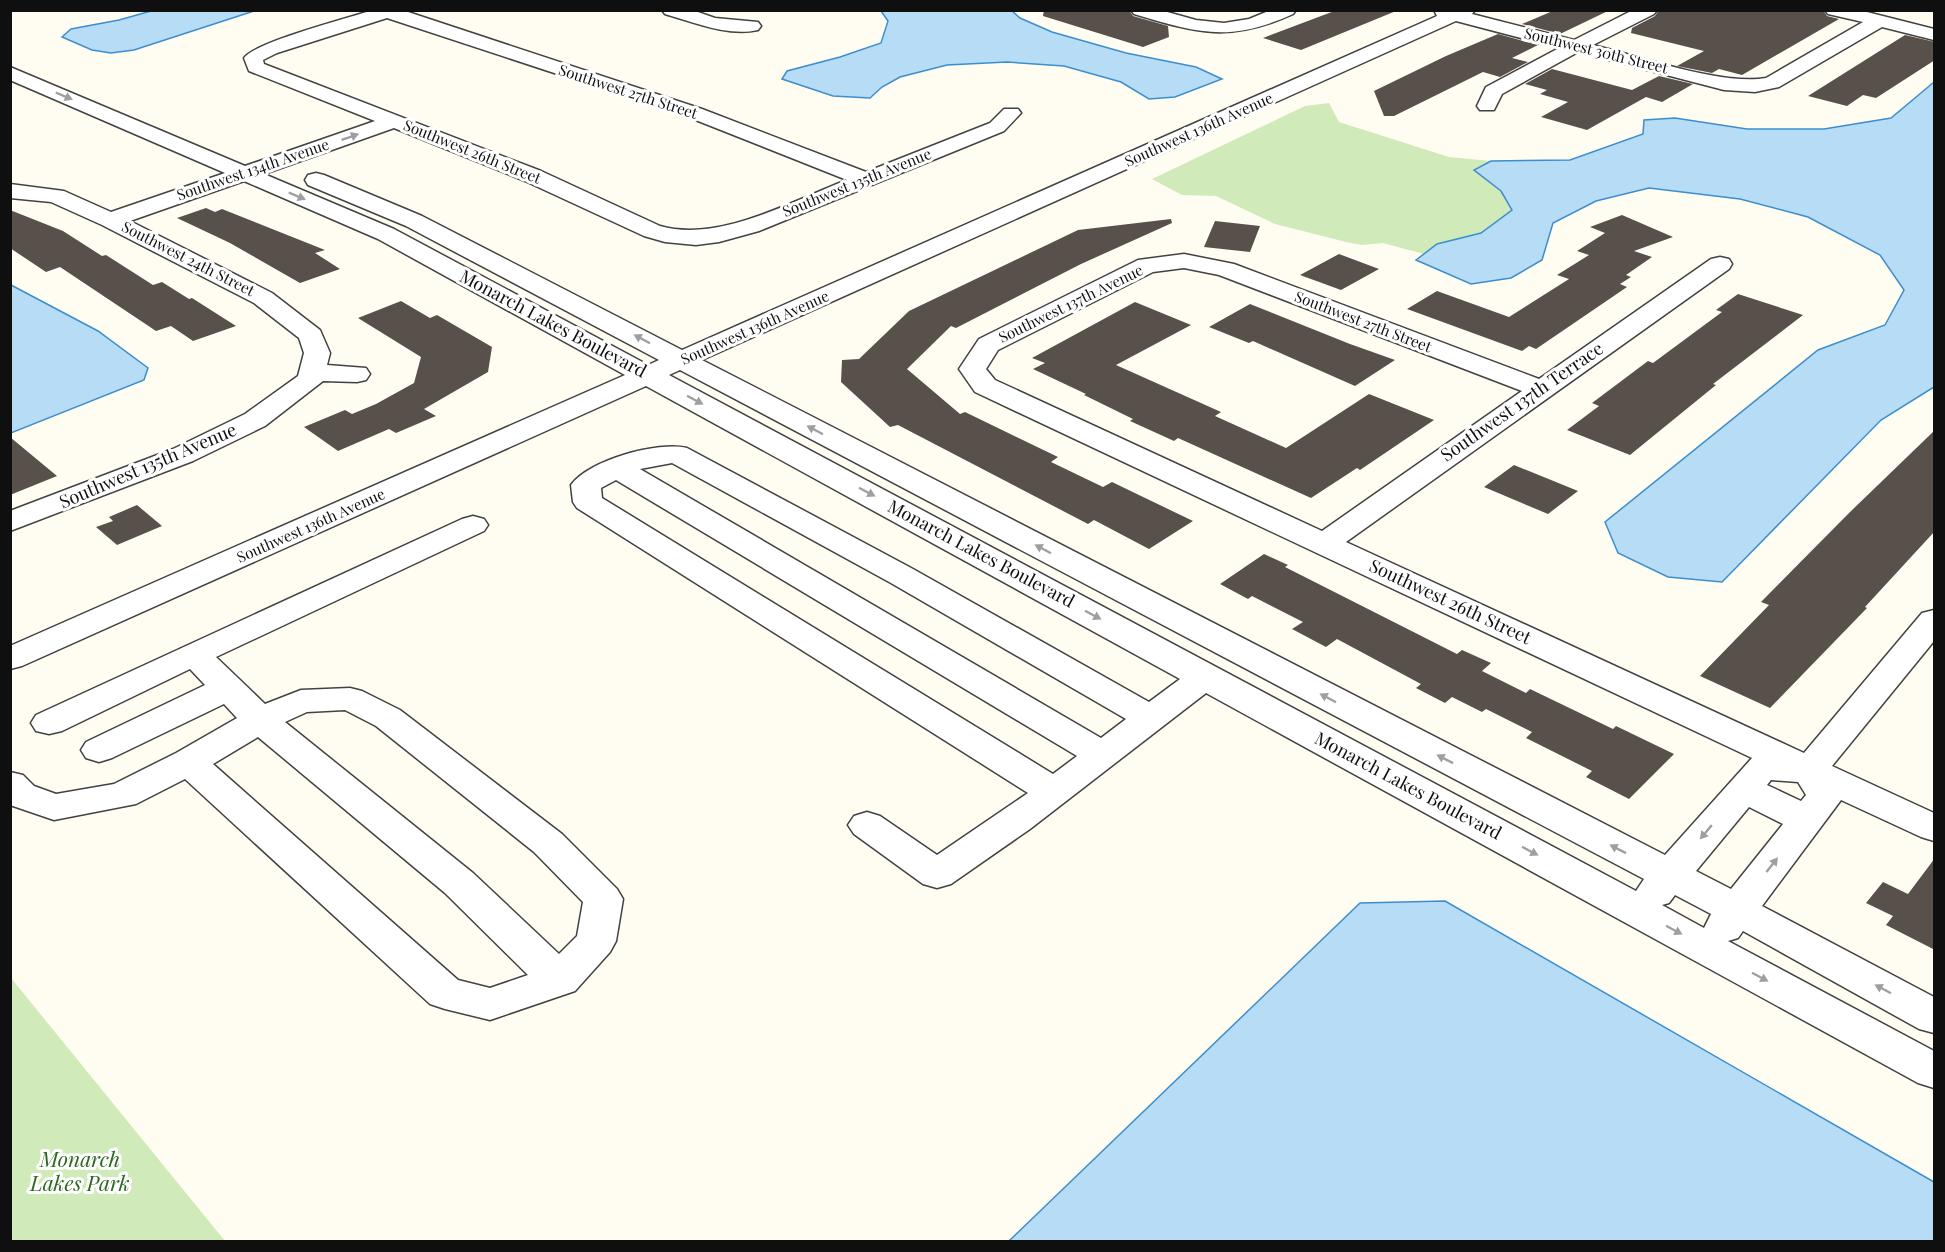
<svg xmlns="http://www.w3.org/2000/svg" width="1945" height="1252" font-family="'Playfair Display',serif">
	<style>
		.green { fill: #d1eaba }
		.water { fill: #b6dcf6; stroke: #3d8ecd; stroke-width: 1.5 }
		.building { fill: #58514b }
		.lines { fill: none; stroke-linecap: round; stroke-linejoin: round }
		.minor-casing { stroke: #424242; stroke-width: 3 }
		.minor { fill: #fff; fill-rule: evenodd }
		.oneway { fill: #9f9f9f }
		.labels { text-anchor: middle; stroke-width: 6; stroke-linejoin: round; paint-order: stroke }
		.far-street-label { font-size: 15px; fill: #0f0f0f; stroke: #fff }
		.street-label { font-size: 18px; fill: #0f0f0f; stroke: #fff }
		.near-park-label { font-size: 21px; font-style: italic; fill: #2b671f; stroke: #fff }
	</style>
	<rect width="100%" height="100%" fill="#fffdf1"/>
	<!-- green -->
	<path class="green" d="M1329,103L1339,122L1449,157L1491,161L1474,170L1501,191L1512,210L1481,233L1437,244L1424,254L1383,243L1362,245L1346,242L1275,224L1216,196L1182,195L1152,179L1305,106Z
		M10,978H11L225,1241H11Z"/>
	<!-- water -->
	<path class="water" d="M151,11L152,10L254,11L134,50L111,53L92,50L62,37L71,29L119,20Z
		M881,11H1012L1020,18L1052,32L1126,53L1196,67L1222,79L1175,97L1149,99L1121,82L1064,66L1007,62L947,65L900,77L882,87L870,98L833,96L782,79L787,71L840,57L881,43L888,21Z
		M1934,82V387L1881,420L1722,582L1668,577L1618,553L1605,522L1818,350L1885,325L1904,290L1880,255L1808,217L1740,199L1649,188L1596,201L1553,223L1542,260L1511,278L1471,284L1416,260L1437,244L1481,233L1512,210L1501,191L1474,170L1491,161L1570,160L1643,134L1644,120L1675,118L1747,129H1824L1891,118Z
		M11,285L98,331L148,368L144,380L11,433Z
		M1445,901L1934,1182V1241H1009L1360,903Z"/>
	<!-- building -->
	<path class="building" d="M1044,10H1129L1133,16L1168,26L1169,37L1143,47L1043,16Z
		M1337,10L1396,11L1301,50L1263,38Z
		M1555,10H1610L1560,34L1522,24Z
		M1659,10H1823L1827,16L1839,19L1742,75L1719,69L1712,73L1677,66L1704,51L1631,33L1632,28L1655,16Z
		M1498,34L1538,45L1512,58L1528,62L1500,77L1483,72L1394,116H1384L1374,91L1446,56Z
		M1905,35L1935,42V60L1876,98L1863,95L1847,106L1808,96Z
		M1552,69L1632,90L1659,76L1693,84L1662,102L1646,97L1587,130L1541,117L1568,102L1540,94L1547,90L1525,84Z
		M206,208L215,212L222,209L325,250L315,253L340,269L300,283L230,243L177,218Z
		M10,210L63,231L102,256L106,255L153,285L162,282L189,299L192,298L236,326L193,341L171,326L156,331L60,267L46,272L10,248Z
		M1622,215L1673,237L1634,251L1652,257L1626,275L1631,277L1620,284L1627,287L1536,349L1529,346L1522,351L1407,309L1437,291L1509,317L1569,279L1557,275L1589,255L1577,251L1605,233L1590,227Z
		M1171,219L1172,223L1081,264L956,328L951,326L907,369L960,414L965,412L1058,457L1051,462L1103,487L1112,482L1193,521L1149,549L1094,520L1088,524L898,425L890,427L841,382L842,360L859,359L909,311L1078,230Z
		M1215,221L1260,226L1250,252L1204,247Z
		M1339,254L1379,269L1341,290L1300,275Z
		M1738,294L1803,315L1713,384L1716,385L1630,455L1567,430L1599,406L1592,403L1648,361L1653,363L1722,312L1716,310Z
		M401,301L430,318L437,315L492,347L488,372L424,409L436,416L396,433L389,429L338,451L304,427L345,410L352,414L376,404L414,383L421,357L358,318Z
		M1135,302L1191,325L1116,365L1221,412L1215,416L1286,448L1369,394L1434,420L1360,470L1357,468L1311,498L1178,438L1174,441L1130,421L1133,419L1084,395L1086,394L1033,369L1045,363L1032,358Z
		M1250,304L1350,344L1395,360L1355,386L1253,341L1249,343L1209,327Z
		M1935,430V531L1865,607L1867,608L1770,708L1700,676L1769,605L1761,602L1849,513Z
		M10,437L57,476L10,495Z
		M1514,465L1578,491L1548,514L1484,487Z
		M137,505L162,526L117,545L96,527L113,521L109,517Z
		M1264,554L1288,565L1285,567L1457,654L1462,650L1491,663L1482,671L1526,693L1530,689L1613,729L1616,726L1674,754L1629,799L1586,777L1592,771L1526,738L1532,732L1486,709L1482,712L1452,697L1445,703L1416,688L1421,684L1337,639L1326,647L1292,629L1303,622L1252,596L1248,599L1220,584Z
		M1935,858V950L1886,925L1893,916L1866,903L1883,882L1908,894Z"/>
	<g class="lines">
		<defs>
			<path id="minor" d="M373,10H402L702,109L866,172L990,123L1004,109H1018L1021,113L1004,131L759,231L719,242L696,245L665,242L644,236L525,181L394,128L264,174L394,229L648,365L659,360L406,226L308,185L305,180L308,175L316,173L324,175L422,216L682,350L1437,16L1434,10H1475L1472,14L1574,40L1633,10H1657L1654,14L1593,45C1639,56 1722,86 1766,78L1863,22L1828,14L1825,10H1859L1934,29V40L1882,27L1779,87L1755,92L1724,90L1578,52L1502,94L1494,110H1480L1477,106L1486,87L1559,48L1456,21L702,360L1665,855L1752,758L975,392L959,369L979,339L1138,260L1184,254L1234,264L1539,379L1711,259L1720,257L1729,259L1732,264L1729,269L1346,542L1804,753L1922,613L1934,610V641L1832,766L1934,813V841L1921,837L1841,800L1762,906L1934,997V1033L1919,1029L1743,931L1738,938L1728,941L1934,1051V1088L1918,1083L1206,693L1030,829L951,884L937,888L923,884L854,834L848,825L854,816L867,812L880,816L937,855L1028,793L577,508L573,502L571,485C589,460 658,441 687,448L913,569L1149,702L1180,679L646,386L22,666L10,669V646L625,375L378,239L244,181L130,221L272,293L320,330L330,353L327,365L366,368L370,374L366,380L357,382L323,381L265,426L193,461L10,531V511L173,449L245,414L298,376L304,353L299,338L254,303L102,225L51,202L10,198V184L64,191L111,212L225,173L10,80V67L245,166L375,121L249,71L244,58C255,42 349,18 373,10ZM387,18L688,117L847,180C792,201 719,243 660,226L541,171L264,64L263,60L277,53ZM1184,268L1219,275L1522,391L1322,531L995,380L986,369L998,350L1153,272ZM680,370L1644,879L1636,891L669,375ZM672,463L891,583L1126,719L1101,738L640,469ZM616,480L1077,756L1053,774L602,498L601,488ZM1771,780L1798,782L1806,795L1801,801L1767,785ZM1749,807L1783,824L1731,889L1696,871ZM1675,895L1711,914L1704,928L1662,905L1669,903Z
				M662,10H692L715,18L758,22L761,26L758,30C728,37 693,22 665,14Z
				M1131,10H1160L1196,20L1224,23L1249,19L1271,10H1296L1293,14C1230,43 1197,33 1134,14Z
				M473,516L484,519L488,525L484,531L216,657L265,704L301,690L350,688L362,691L400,710L562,834L617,889L623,899L616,941L610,952L575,991L490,1020L445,1009L430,1004L185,779L136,804L54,820L10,805V772L23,775L34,786L56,794L114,784L176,753L237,718L224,704L112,758L99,762L86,758L81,750L86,742L205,685L190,669L62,731L49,734L36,731L31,723L36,715L462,519ZM345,710L376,726L534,852L583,902L577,936L559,954L473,873L285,722L307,712ZM258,737L445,893L528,975L490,988L458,980L213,764Z"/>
		</defs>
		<!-- minor casing -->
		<use href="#minor" class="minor-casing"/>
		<!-- minor -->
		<use href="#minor" class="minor"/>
	</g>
	<!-- one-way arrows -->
	<defs><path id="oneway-solid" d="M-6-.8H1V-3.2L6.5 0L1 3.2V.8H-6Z" transform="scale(1.5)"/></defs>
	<g class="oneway">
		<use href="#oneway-solid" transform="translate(64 96) rotate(23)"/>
		<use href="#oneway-solid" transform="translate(350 137) rotate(-19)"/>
		<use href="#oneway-solid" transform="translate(297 196) rotate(23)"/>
		<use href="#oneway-solid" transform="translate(642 339) rotate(-152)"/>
		<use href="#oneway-solid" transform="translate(695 400) rotate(28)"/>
		<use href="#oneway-solid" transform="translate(815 430) rotate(-152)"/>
		<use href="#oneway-solid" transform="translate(867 492) rotate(28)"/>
		<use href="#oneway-solid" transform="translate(1043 549) rotate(-152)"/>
		<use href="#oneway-solid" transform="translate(1093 615) rotate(28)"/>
		<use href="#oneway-solid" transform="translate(1328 698) rotate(-152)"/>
		<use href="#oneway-solid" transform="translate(1445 759) rotate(-153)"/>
		<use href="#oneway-solid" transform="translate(1706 832) rotate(130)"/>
		<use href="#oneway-solid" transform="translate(1618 849) rotate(-153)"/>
		<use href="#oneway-solid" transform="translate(1530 851) rotate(28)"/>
		<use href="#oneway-solid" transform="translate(1772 865) rotate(-52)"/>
		<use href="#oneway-solid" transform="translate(1674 930) rotate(28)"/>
		<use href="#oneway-solid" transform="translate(1760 977) rotate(28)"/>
		<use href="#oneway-solid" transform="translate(1883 989) rotate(-152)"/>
	</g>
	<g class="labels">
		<!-- far-street labels -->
		<g class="far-street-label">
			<text transform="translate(1596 51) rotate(14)" y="5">Southwest 30th Street</text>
			<text transform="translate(628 92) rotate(18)" y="5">Southwest 27th Street</text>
			<text transform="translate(1199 130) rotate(-24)" y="5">Southwest 136th Avenue</text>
			<text transform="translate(472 152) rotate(22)" y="5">Southwest 26th Street</text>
			<text transform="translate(253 170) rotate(-19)" y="5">Southwest 134th Avenue</text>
			<text transform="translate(857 183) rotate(-22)" y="5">Southwest 135th Avenue</text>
			<text transform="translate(188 259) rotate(27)" y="5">Southwest 24th Street</text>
			<text transform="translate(1071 304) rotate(-26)" y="5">Southwest 137th Avenue</text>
			<text transform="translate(1363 322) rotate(21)" y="5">Southwest 27th Street</text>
			<text transform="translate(755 328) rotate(-24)" y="5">Southwest 136th Avenue</text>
			<text transform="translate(311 526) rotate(-24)" y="5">Southwest 136th Avenue</text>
		</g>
		<!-- street labels -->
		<g class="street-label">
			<text transform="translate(553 324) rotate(28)" y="6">Monarch Lakes Boulevard</text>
			<text transform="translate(1522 402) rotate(-35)" y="6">Southwest 137th Terrace</text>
			<text transform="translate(148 466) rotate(-23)" y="6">Southwest 135th Avenue</text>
			<text transform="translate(981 554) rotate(28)" y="6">Monarch Lakes Boulevard</text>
			<text transform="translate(1450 602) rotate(25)" y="6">Southwest 26th Street</text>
			<text transform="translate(1408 786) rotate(28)" y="6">Monarch Lakes Boulevard</text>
		</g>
		<!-- near-park labels -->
		<g class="near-park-label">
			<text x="80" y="1167">Monarch<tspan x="80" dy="24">Lakes Park</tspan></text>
		</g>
	</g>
	<!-- border -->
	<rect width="1945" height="1252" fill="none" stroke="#0f0f0f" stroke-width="24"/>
</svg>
